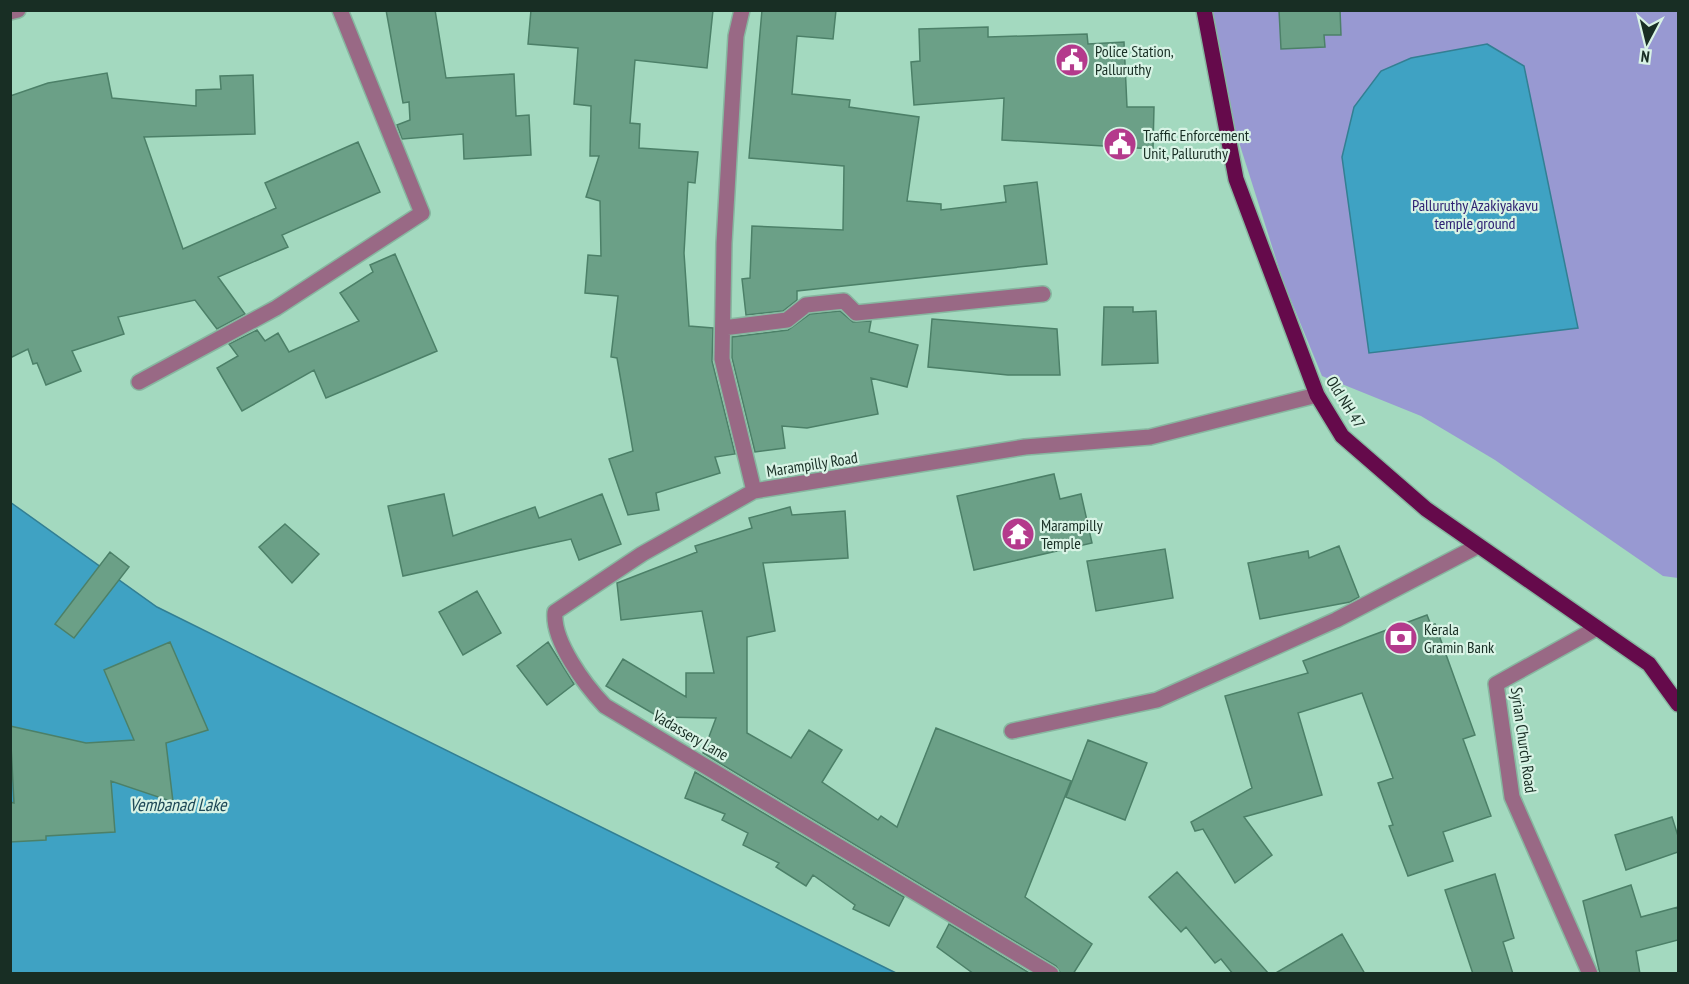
<svg xmlns="http://www.w3.org/2000/svg" width="1689" height="984" font-family="'PT Sans Narrow',sans-serif">
	<style>
		.green { fill: #9899d2 }
		.water { fill: #3fa2c3; stroke: #337f93; stroke-width: 1.5 }
		.building { fill: #6ba087; stroke: #4c8068; stroke-width: 1.5 }
		.lines { fill: none; stroke-linecap: round; stroke-linejoin: round }
		.minor-casing { stroke: #87b7a0; stroke-width: 18 }
		.major-casing { stroke: #87b7a0; stroke-width: 18 }
		.minor { stroke: #996985; stroke-width: 15 }
		.major { stroke: #650a4b; stroke-width: 15 }
		.labels { text-anchor: middle; stroke-width: 4.5; stroke-linejoin: round; paint-order: stroke }
		.poi-label { font-size: 16px; fill: #182e24; stroke: #d8f3e5; text-anchor: start }
		.park-label { font-size: 16px; fill: #2f2273; stroke: #d8f3e5 }
		.street-label { font-size: 16px; fill: #182e24; stroke: #d8f3e5 }
		.water-label { font-size: 18px; font-style: italic; fill: #1e4857; stroke: #d8f3e5 }
	</style>
	<rect width="100%" height="100%" fill="#a3d9bf"/>
	<!-- green -->
	<path class="green" d="M1201,11H1678V578L1663,576L1495,460L1421,416L1322,376L1283,281L1238,139Z"/>
	<!-- water -->
	<path class="water" d="M1487,44L1524,66L1578,328L1369,353L1342,157L1354,107L1381,71L1411,58Z
		M10,502L157,607L896,973H11Z"/>
	<!-- building -->
	<path class="building" d="M386,10H435L446,78L514,74L516,116L529,115L531,155L464,159L463,134L402,139L397,125L410,120L409,102L403,103Z
		M531,10H713L707,68L635,60L630,123L640,124L639,148L698,152L695,183L688,182L684,253L689,326L713,328L712,361L735,454L715,457L720,473L656,493L659,510L628,515L609,459L633,451L617,358L611,357L618,296L585,293L588,255L601,256L600,201L586,197L599,156H590L591,106L574,104L578,48L528,44Z
		M762,10H836L833,39L797,36L792,94L850,100L849,107L919,117L907,201L941,204V210L1006,202L1004,186L1037,182L1047,264L797,291V300L783,311L746,315L742,279L750,278L752,226L843,230L844,166L749,158Z
		M1279,10H1340L1341,35H1324L1325,47L1281,49Z
		M988,27V37L1087,34L1088,44L1124,42L1127,107H1154L1153,149L1002,140L1004,98L914,105L911,62L920,61L919,29Z
		M107,73L112,98L196,106V90L221,89L220,76L253,75L255,134L144,137L183,249L276,208L265,183L358,142L380,192L282,235L288,247L218,277L245,314L217,329L195,300L118,317L124,334L72,351L81,371L46,385L37,363L33,364L28,349L10,358V96L48,83Z
		M395,254L437,351L326,398L314,370L242,411L217,368L238,356L229,344L257,330L265,341L278,333L289,352L359,321L340,293L373,272L370,265Z
		M1104,307H1133V312L1156,311L1158,363L1102,365Z
		M840,311L853,322L871,321L869,332L918,345L907,387L871,378L878,414L807,428L782,426L785,448L755,452L732,358V337L788,330L810,314Z
		M932,319L1057,329L1060,375H1008L928,367Z
		M1054,474L1060,499L1081,494L1092,543L974,570L957,496Z
		M444,494L453,536L535,507L539,518L602,494L621,544L579,560L571,539L403,576L388,506Z
		M790,507L792,515L845,511L848,558L763,563L775,631L747,637V733L791,758L809,730L842,750L822,782L878,820L881,816L897,827L936,728L1071,781L1025,897L1092,944L1073,974H1061L1056,966L703,753L716,718L659,717L606,686L623,659L686,697V673H714L702,611L621,620L617,583L697,552L695,546L752,528L749,518Z
		M285,524L319,554L292,583L259,547Z
		M1339,546L1359,597L1350,602L1260,619L1248,563L1308,551L1309,558Z
		M1165,549L1173,598L1096,611L1087,561Z
		M110,552L129,567L74,638L55,624Z
		M477,591L501,633L463,655L439,612Z
		M1427,615L1431,625L1435,624L1475,735L1463,739L1491,816L1443,832L1453,861L1408,876L1389,826L1393,825L1378,783L1393,778L1362,693L1298,713L1322,795L1244,817L1272,855L1235,883L1203,829L1195,831L1191,822L1252,788L1225,696L1308,673L1303,661Z
		M170,642L208,730L166,743L173,802L111,781L115,832L46,836V840L10,842V802L14,803L10,726L86,743L134,740L104,670Z
		M548,642L574,684L547,705L517,666Z
		M1088,740L1147,763L1125,820L1066,797Z
		M695,772L904,897L889,926L853,909L855,905L813,875L806,886L776,867L779,863L743,845L748,833L722,820L725,814L685,798Z
		M1672,817L1678,836V852L1626,870L1615,835Z
		M1177,872L1269,974H1233L1221,959L1215,963L1186,927L1181,932L1149,897Z
		M1495,874L1514,938L1503,942L1513,974H1473L1445,890Z
		M1631,885L1641,917L1678,907V940L1636,951L1640,974H1600L1583,901Z
		M949,924L1031,974H974L937,947Z
		M1342,934L1365,974H1274Z"/>
	<g class="lines">
		<defs>
			<path id="minor" d="M742,10L736,36L724,243L722,359L754,491L1025,447L1150,437L1317,395
				M10,12L18,10
				M723,328L787,320L806,305L844,301L856,313L1043,294
				M139,382L276,308L422,213L340,10
				M754,491L642,554L555,612C552,641 585,685 605,706L1051,974
				M1012,731L1157,700L1336,620L1478,546
				M1590,974L1512,797L1496,684L1597,628"/>
			<path id="major" d="M1204,10L1236,179L1317,395L1342,436L1426,509L1649,664L1678,704"/>
		</defs>
		<!-- minor casing -->
		<use href="#minor" class="minor-casing"/>
		<!-- major casing -->
		<use href="#major" class="major-casing"/>
		<!-- minor -->
		<use href="#minor" class="minor"/>
		<!-- major -->
		<use href="#major" class="major"/>
	</g>
	<!-- icons -->
	<defs>
		<symbol id="civic-disc" viewBox="-11 -11 22 22"><circle r="9.5" fill="#b43a8c" stroke="#d8f3e5"/><path d="M-.6-6.5H3V-4.5H.6V-3L4-1V1h2V6H-6V1h2V-1L-.6-3ZM-1.2 2.5V6h2.4V2.5Z" fill="#fff"/></symbol>
		<symbol id="temple-disc" viewBox="-11 -11 22 22"><circle r="9.5" fill="#b43a8c" stroke="#d8f3e5"/><path d="M0-6L5-2H3V0L6.5 2.5H4V6H1.5V3h-3V6H-4V2.5H-6.5L-3 0V-2H-5Z" fill="#fff"/></symbol>
		<symbol id="bank-disc" viewBox="-11 -11 22 22"><circle r="9.5" fill="#b43a8c" stroke="#d8f3e5"/><path d="M-6-4H6V4H-6ZM0-2.3a2.3 2.3 0 1 0 0 4.6a2.3 2.3 0 1 0 0-4.6Z" fill="#fff"/></symbol>
	</defs>
	<g fill-rule="evenodd">
		<use href="#civic-disc" x="1053" y="41" width="38" height="38"/>
		<use href="#civic-disc" x="1101" y="125" width="38" height="38"/>
		<use href="#temple-disc" x="999" y="515" width="38" height="38"/>
		<use href="#bank-disc" x="1382" y="619" width="38" height="38"/>
	</g>
	<g class="labels">
		<!-- poi labels -->
		<g class="poi-label">
			<text x="1095" y="57">Police Station,<tspan x="1095" dy="18">Palluruthy</tspan></text>
			<text x="1143" y="141">Traffic Enforcement<tspan x="1143" dy="18">Unit, Palluruthy</tspan></text>
			<text x="1041" y="531">Marampilly<tspan x="1041" dy="18">Temple</tspan></text>
			<text x="1424" y="635">Kerala<tspan x="1424" dy="18">Gramin Bank</tspan></text>
		</g>
		<!-- park labels -->
		<g class="park-label">
			<text x="1475" y="211">Palluruthy Azakiyakavu<tspan x="1475" dy="18">temple ground</tspan></text>
		</g>
		<!-- street labels -->
		<g class="street-label">
			<text transform="translate(1346 402) rotate(58)" y="6">Old NH 47</text>
			<text transform="translate(812 464) rotate(-9)" y="6">Marampilly Road</text>
			<text transform="translate(691 735) rotate(30)" y="6">Vadassery Lane</text>
			<text transform="translate(1524 740) rotate(82)" y="6">Syrian Church Road</text>
		</g>
		<!-- water labels -->
		<g class="water-label">
			<text x="178" y="811">Vembanad Lake</text>
		</g>
	</g>
	<!-- border -->
	<rect width="1689" height="984" fill="none" stroke="#182e24" stroke-width="24"/>
	<!-- north arrow -->
	<g transform="translate(1647 42) rotate(187)" stroke="#d8f3e5" stroke-width="4.5" paint-order="stroke">
	<path d="M0-4.5L10 22L0 15L-10 22Z" fill="#182e24"/>
	<text y="-9" font-size="16" font-weight="bold" text-anchor="middle" fill="#182e24">N</text>
	</g>
</svg>
